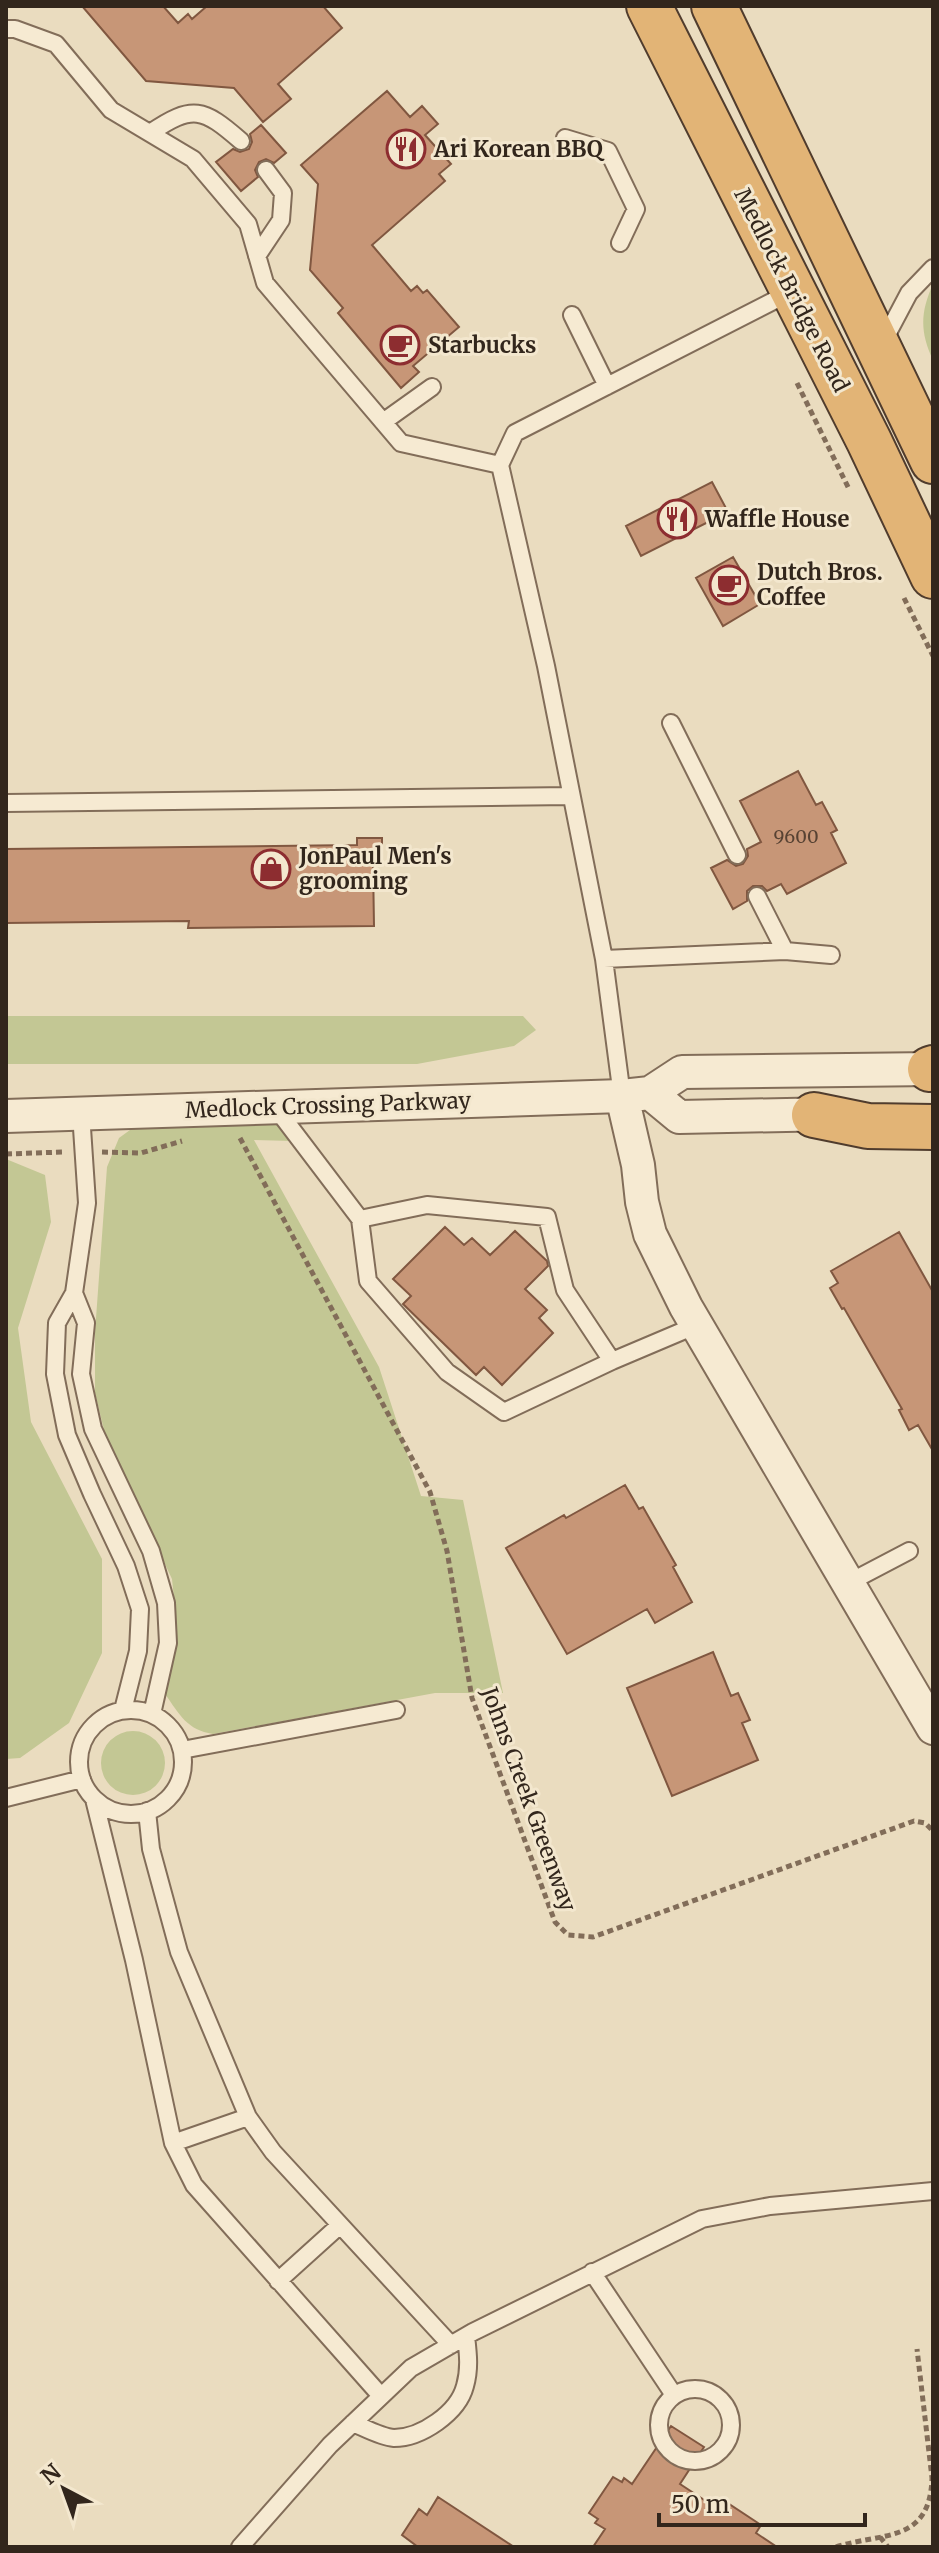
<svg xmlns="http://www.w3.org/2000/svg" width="939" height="2553" font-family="Merriweather,serif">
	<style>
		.green { fill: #c3c794 }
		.building { fill: #c79677; stroke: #805740; stroke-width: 2 }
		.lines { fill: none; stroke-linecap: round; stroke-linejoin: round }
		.service-casing { stroke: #826d59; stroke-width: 20 }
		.minor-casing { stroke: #826d59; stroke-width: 36 }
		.trunk-casing { stroke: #503c2d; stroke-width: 48 }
		.path { stroke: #826d59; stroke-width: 5; stroke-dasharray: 6 4; stroke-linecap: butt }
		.service { stroke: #f6ead2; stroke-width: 16 }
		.minor { stroke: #f6ead2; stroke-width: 32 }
		.trunk { stroke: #e2b476; stroke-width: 44 }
		.labels { text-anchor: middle; stroke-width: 6; stroke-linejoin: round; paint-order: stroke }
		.number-label { font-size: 18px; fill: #574233 }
		.poi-label { font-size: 22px; font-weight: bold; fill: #32261c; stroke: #f3e7ce; text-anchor: start }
		.street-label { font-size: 22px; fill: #32261c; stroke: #f3e7ce }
	</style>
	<rect width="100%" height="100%" fill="#eadcbf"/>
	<!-- green -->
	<path class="green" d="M933,284V360C920,332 920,313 933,284Z
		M6,1016H523L536,1030L514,1046L417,1064H6Z
		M155,1123H278L293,1141L254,1140L379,1367L421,1496L463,1500L503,1693H435L213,1734C187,1730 180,1715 165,1694L175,1653L176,1618L172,1579L106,1438L95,1393V1332L107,1167L119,1138L130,1130Z
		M6,1159L45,1175L51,1222L18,1328L31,1422L102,1559V1653L69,1723L20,1758L6,1759Z
		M101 1763a32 32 0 1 1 64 0a32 32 0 1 1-64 0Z"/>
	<!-- building -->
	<path class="building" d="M82,6H163L178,23L188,14L192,19L207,6H323L342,28L278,84L291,99L263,122L234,88L146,81Z
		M387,91L410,117L422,106L438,124L425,135L451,164L439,174L445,181L372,245L411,291L417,286L423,293L427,290L459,327L413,366L419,372L401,388L338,313L343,308L310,270L318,184L301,165Z
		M261,125L286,153L274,163L266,159L259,162L255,170L258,177L241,191L216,162L233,149L240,152L249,149L252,142L250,134Z
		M712,482L728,512L641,556L626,526Z
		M733,557L760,604L723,626L696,578Z
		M798,771L816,805L822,802L837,830L831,833L846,863L787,894L781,884L767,891L762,886H753L747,891V901L733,909L711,868L727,860L736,866L743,864L748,856L747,849L761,842L740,801Z
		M357,838H382V863H373L374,926L188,928L189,921L6,923V849L357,845Z
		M445,1227L464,1245L472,1238L490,1255L515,1231L547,1261L548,1266L525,1289L547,1310L539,1318L553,1333L502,1385L484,1367L476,1375L403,1304L411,1296L393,1279Z
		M899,1232L933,1292V1451L918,1425L909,1430L899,1410L902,1409L844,1308L842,1309L830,1288L838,1283L831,1271Z
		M625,1485L639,1509L643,1507L676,1565L673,1567L692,1602L655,1623L647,1609L567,1654L506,1548L564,1515L566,1518Z
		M713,1652L731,1696L738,1693L750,1720L742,1723L758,1760L672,1796L627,1688Z
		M671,2426L704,2447L680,2484L721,2511L726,2502L761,2525L756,2533L777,2547H593L605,2529L595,2523L598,2519L589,2513L613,2477L622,2482L624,2478L632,2484Z
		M438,2497L514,2547H418L402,2535L419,2509L427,2515Z"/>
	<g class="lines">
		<defs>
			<path id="service" d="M6,29H15L56,44L111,110L193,159L248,224L265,283L401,443L500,465
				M150,133C193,104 203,108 241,141
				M565,138L608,151L636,209L620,243
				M257,256L281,220L283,193L266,170
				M572,315L607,386
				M882,344L909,293L933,268
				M383,422L432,387
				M671,723L737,855
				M6,803L571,796
				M757,896L785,951
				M604,959L785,951L831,955
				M622,1096L604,959L546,666L500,465L515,433L791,292
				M275,1107L360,1219L427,1205L547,1217L565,1290L612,1361L697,1325
				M360,1219L368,1281L447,1372L504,1412L612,1361
				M74,1293L87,1203L81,1113
				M848,1583L909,1551
				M79 1762a52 52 0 1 1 104 0a52 52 0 1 1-104 0Z
				M123,1710L138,1651L140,1609L126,1566L92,1494L67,1435L55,1374L57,1323L74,1293L86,1323L81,1374L93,1429L151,1551L166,1603L168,1643L152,1714
				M182,1750L396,1710
				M6,1798L82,1779
				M94,1799L134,1960L173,2143L194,2185L381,2396
				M147,1811L151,1849L179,1952L248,2117L273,2152L451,2345
				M173,2143L248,2117
				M592,2272L674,2395
				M278,2281L340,2225
				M659 2425a36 36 0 1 1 72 0a36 36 0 1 1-72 0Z
				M353,2423C365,2428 381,2437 394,2438C421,2438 458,2413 465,2386C470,2369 468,2353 466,2336
				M240,2547L330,2445L411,2368L473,2332L702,2219L770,2206L933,2191"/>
			<path id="minor" d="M650,1093L679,1117L835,1114
				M622,1096L638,1165L642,1202L650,1234L686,1307L933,1728
				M6,1116L622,1096L650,1093L682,1072L933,1069"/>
			<path id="trunk" d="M649,6L869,441L933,576
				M714,6L933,461
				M930,1069L933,1068
				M814,1115L868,1126L933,1127"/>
		</defs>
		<!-- service casing -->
		<use href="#service" class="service-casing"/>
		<!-- minor casing -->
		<use href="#minor" class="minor-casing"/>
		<!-- trunk casing -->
		<use href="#trunk" class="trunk-casing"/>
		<!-- path -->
		<path class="path" d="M797,383L849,489
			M904,598L933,656
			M240,1138L430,1492L447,1551L472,1698L555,1922L568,1935L593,1937L914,1821L925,1823L933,1831
			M102,1152L141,1153L182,1141
			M6,1154L64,1152
			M880,2537L888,2547
			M836,2547C882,2532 930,2544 932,2478L917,2349"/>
		<!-- service -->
		<use href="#service" class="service"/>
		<!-- minor -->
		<use href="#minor" class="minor"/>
		<!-- trunk -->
		<use href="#trunk" class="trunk"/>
	</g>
	<!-- icons -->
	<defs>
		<symbol id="restaurant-ring" viewBox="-11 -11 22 22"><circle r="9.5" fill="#f3e7ce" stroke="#8d2d30" stroke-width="1.5"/><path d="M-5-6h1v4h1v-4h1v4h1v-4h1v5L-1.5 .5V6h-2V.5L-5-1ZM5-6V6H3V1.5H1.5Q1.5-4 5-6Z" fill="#8d2d30"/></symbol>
		<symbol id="cafe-ring" viewBox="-11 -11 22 22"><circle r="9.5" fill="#f3e7ce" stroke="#8d2d30" stroke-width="1.5"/><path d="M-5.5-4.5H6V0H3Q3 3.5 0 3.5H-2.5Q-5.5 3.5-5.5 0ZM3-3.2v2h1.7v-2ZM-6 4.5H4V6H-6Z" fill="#8d2d30"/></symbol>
		<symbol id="shop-ring" viewBox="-11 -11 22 22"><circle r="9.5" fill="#f3e7ce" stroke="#8d2d30" stroke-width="1.5"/><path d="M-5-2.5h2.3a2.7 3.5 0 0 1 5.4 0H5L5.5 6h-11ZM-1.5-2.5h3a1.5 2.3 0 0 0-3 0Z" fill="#8d2d30"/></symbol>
	</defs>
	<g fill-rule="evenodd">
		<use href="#restaurant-ring" x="384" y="127" width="44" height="44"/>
		<use href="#cafe-ring" x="378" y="323" width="44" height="44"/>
		<use href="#restaurant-ring" x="655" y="497" width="44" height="44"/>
		<use href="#cafe-ring" x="707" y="563" width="44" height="44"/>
		<use href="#shop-ring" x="249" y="847" width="44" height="44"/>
	</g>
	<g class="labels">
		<!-- number labels -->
		<g class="number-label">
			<text x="796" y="843">9600</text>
		</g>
		<!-- poi labels -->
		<g class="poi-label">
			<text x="434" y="157">Ari Korean BBQ</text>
			<text x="428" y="353">Starbucks</text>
			<text x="705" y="527">Waffle House</text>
			<text x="757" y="580">Dutch Bros.<tspan x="757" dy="25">Coffee</tspan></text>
			<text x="299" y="864">JonPaul Men's<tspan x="299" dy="25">grooming</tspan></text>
		</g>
		<!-- street labels -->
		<g class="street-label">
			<text transform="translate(792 290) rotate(63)" y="8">Medlock Bridge Road</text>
			<text transform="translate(328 1105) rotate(-2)" y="8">Medlock Crossing Parkway</text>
			<text transform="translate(529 1799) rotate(70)" y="8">Johns Creek Greenway</text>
		</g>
	</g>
	<!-- border -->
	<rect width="939" height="2553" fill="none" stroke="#32261c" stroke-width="16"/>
	<!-- north arrow -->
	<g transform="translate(64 2489) rotate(319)" stroke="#f3e7ce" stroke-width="6" paint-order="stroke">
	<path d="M0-6L14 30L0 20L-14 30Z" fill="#32261c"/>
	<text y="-12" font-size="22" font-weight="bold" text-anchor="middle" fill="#32261c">N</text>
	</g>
	<!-- scale -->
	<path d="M659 2513v12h206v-12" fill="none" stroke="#32261c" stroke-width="4"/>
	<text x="671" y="2513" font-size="24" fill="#32261c" stroke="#f3e7ce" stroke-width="6" paint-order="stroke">50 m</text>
</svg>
